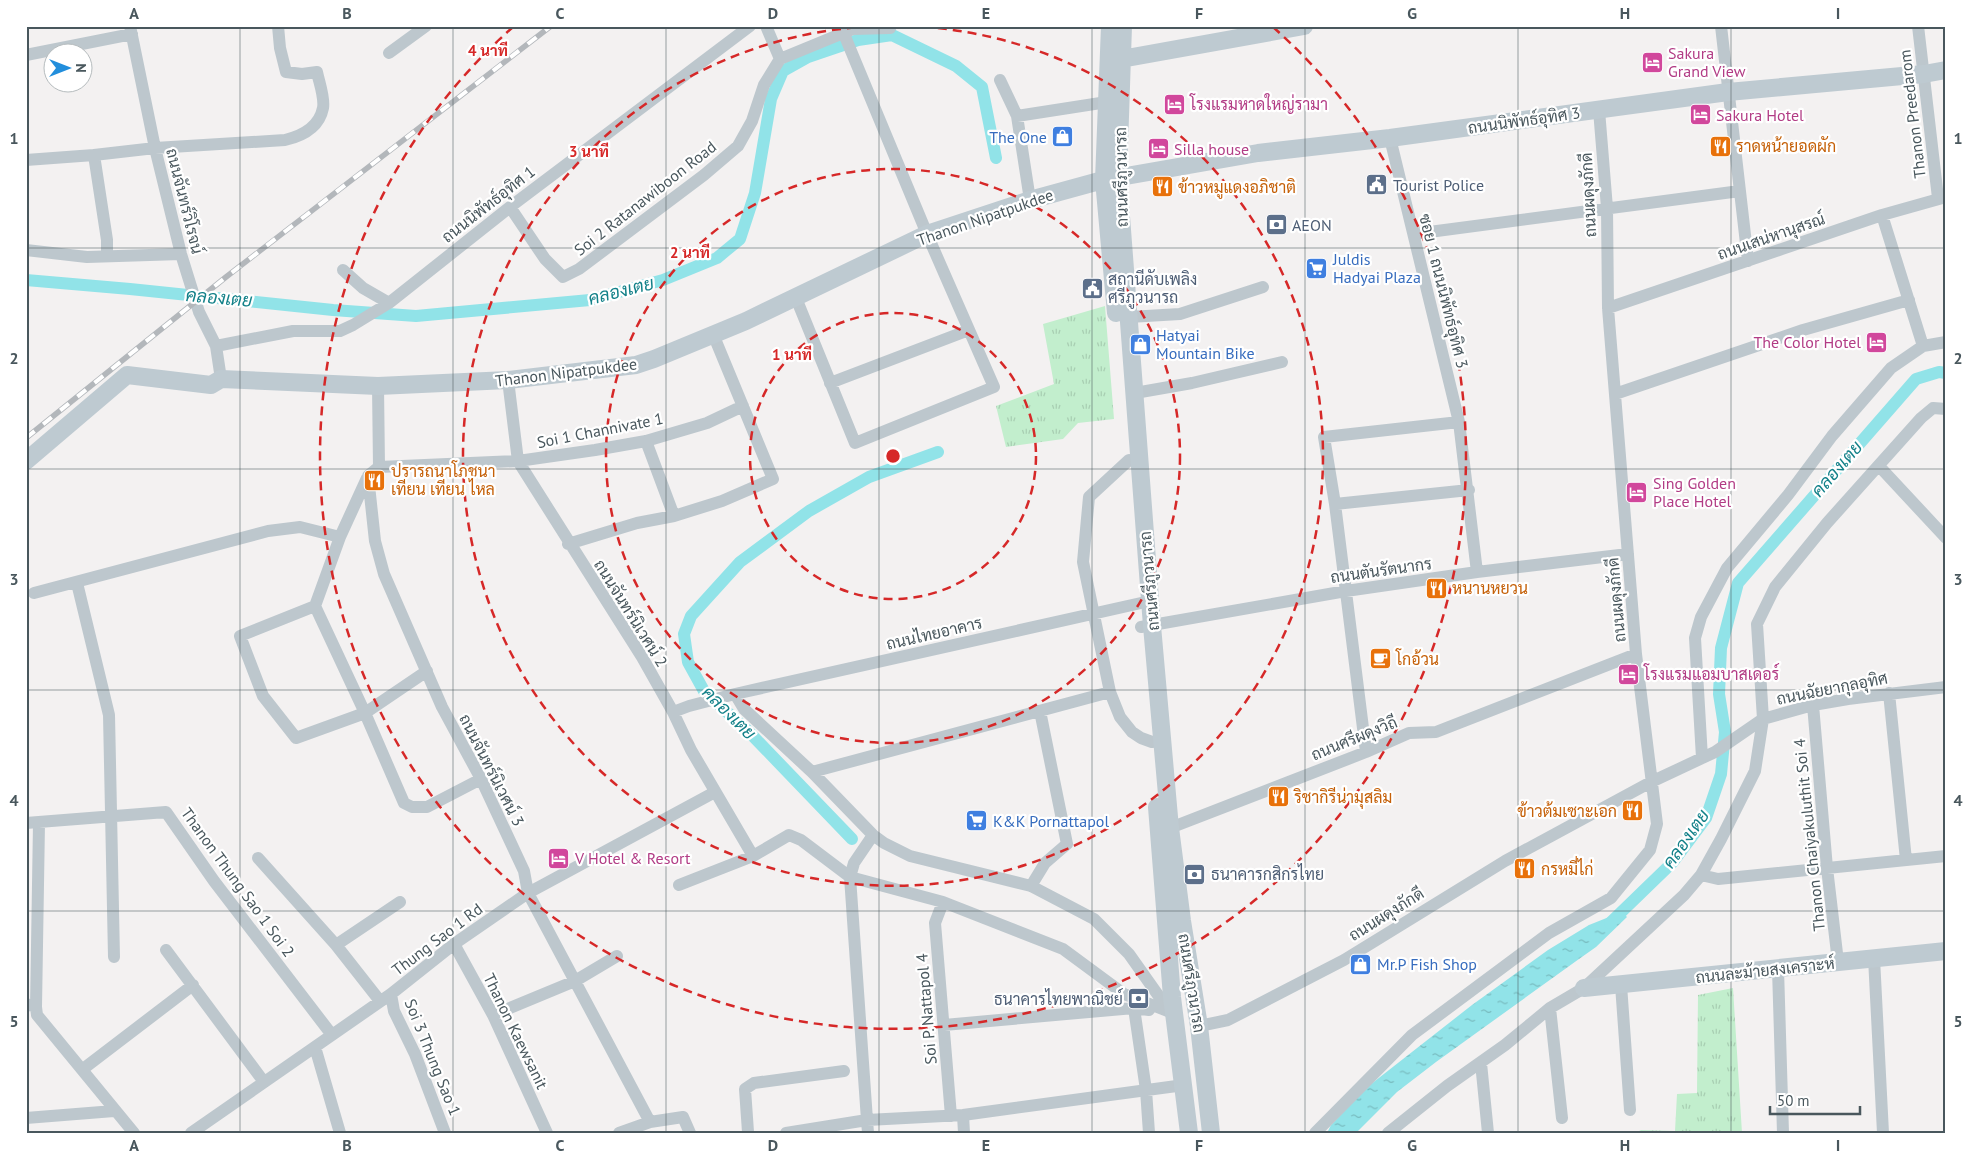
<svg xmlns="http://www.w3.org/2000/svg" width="1972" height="1159" font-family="'PT Sans',Sarabun,sans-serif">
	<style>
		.grass { fill: url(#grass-tufts) }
		.water { fill: url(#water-ripples) }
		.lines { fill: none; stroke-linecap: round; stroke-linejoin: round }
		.canal { stroke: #91e3e8; stroke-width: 12 }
		.street { stroke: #bdc7cd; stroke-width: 12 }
		.secondary { stroke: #becad1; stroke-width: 18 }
		.rail-casing { stroke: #b3b7bb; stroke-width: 5.5 }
		.rail { stroke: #fff; stroke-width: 4; stroke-dasharray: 11; stroke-linecap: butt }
		.grid { fill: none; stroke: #49575d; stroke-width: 1; stroke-opacity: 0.55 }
		.ring { fill: none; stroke: #d62828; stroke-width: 2.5; stroke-dasharray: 9 6 }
		.labels { text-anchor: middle; stroke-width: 4.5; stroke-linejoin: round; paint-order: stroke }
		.hotel-label { font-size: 16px; fill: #b23c85; stroke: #fff; text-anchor: start }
		.street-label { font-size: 16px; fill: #49575d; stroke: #fff }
		.shop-label { font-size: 16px; fill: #366cbe; stroke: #fff; text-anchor: start }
		.food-label { font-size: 16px; fill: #c56008; stroke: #fff; text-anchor: start }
		.service-label { font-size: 16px; fill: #4e5e75; stroke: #fff; text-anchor: start }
		.water-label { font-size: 18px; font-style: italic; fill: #138189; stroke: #fff }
		.centre { fill: #d62828; stroke: #fff; stroke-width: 2.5 }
		.ring-label { font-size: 15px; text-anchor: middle; font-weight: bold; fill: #d62828; stroke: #fff; stroke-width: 4.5; stroke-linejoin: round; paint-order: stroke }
		.neatline { fill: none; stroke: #49575d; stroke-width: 2 }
		.grid-label { font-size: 16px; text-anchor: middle; font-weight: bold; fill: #49575d }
	</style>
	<defs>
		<pattern id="grass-tufts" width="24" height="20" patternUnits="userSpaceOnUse" patternTransform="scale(1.25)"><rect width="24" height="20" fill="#c2eecd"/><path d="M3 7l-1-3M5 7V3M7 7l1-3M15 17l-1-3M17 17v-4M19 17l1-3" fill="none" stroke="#a8ceb2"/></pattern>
		<pattern id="water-ripples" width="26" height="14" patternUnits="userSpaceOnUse" patternTransform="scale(1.25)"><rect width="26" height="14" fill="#91e3e8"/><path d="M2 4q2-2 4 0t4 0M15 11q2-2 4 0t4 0" fill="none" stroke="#78bbbf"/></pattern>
	</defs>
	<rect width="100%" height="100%" fill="#f3f1f1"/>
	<!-- grass -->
	<path class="grass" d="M1105,306L1114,419L1078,423L1063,439L1006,447L996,406L1054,384L1043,324Z
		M1733,988L1742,1133H1635L1641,1130L1675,1131L1677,1094L1697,1093L1698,995Z"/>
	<!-- water -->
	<path class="water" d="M1619,909L1627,917L1596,947L1579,959L1436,1062L1397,1092L1356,1133H1327L1331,1125L1366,1088L1472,1005L1548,950L1589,925L1609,917Z"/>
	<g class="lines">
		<!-- canal -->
		<path class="canal" d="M26,280L130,289L333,310L416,316L590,300L663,280L717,258L740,239L755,193L771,99L783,71L808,57L858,40L892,35L956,66L982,87L996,158
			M852,839L750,733L704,691L688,662L684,634L691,616L740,562L809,511L869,477L938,452
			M1610,923L1673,862L1706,818L1721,774L1725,732L1719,694L1721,648L1738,583L1916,379L1939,372L1946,373"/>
		<!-- street -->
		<path class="street" d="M130,26L155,148L181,254L199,312L216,346L221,379
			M766,26L780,59
			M1721,26L1748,261
			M1918,26L1938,198
			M389,53L426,26
			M26,55L132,34
			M780,59L853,29L890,28L891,26
			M1000,80L1017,116L1030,200
			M1017,116L1107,102
			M1390,138L1459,422L1477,572
			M94,155L107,240V256
			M26,160L94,155L155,148L285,140C302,136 319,128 323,108C325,98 319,82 317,72L302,74L286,72L280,48L278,26
			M510,207L545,259L563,277L579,269L704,175L738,146L752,121L764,85L780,59
			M1882,215L1923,346
			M1414,234L1740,191
			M26,250L87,257L181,254
			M343,270L363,288L389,303
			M796,298L855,443L994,387L927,234L844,34
			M1608,308L1882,215L1946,197
			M1129,317L1180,314L1263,287
			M216,346L293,331H340L353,325L389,303L510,207L750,26
			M508,380L518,461L642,657L673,712L691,750L753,856
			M830,383L969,330
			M378,386L379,467L368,476L375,541L384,574L442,707L481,779L524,871L528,893L650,1122
			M1135,393L1192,383L1282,362
			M1615,394L1803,330L1909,300
			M646,441L674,516
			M1129,460L1089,497L1083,562L1110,692L1120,717L1132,732L1141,738L1152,742
			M1879,466L1946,538
			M379,467L518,461L595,450L646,441L707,423L743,406
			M367,478L340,537L315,606L365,713L404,803L412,807H427L481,779
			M1335,504L1469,490
			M568,544L637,523L674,516L722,501L773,479L713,334
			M77,583L109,715L114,957
			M34,593L268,531L300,527L340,537
			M315,606L240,636L263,696L296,738L365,713L427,671
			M1141,627L1346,591L1477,572L1628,554
			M1889,693L1906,860
			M735,694L744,709L812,772L873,835L884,843L910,856L1031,886L1094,919L1129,954L1170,1012
			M1813,705L1827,868L1838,962
			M673,712L689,706L735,694L1141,603
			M1366,752L1335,504L1324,437L1459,422
			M1702,758L1695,638L1701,617L1727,568L1788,495L1832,436L1891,368L1923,346L1946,342
			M812,772L1110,692
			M26,823L166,812L214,881L332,1035
			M1170,828L1366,752L1409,733L1436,732L1636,654
			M258,858L336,945L380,1001
			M1701,875L1718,879L1946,856
			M679,885L753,856L789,835L801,840L850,877L943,902L1063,949L1124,994L1170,1012
			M1031,886L1045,863L1067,844L1040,711
			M943,902L935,923L951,1116
			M454,944L493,1015L547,1133
			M336,945L400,902
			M166,950L264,1082
			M1874,958L1883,1133
			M1778,969L1783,1133
			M1621,985L1630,1110
			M391,994L394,1011L415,1054L445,1133
			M26,1004L36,1007L37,1015L134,1133
			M36,1007L39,823
			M1134,1008L1146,1090L1149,1133
			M1550,1008L1562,1118
			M493,1015L575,981L617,956
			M944,1025L1134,1008L1149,1010
			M1199,1026L1228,1020L1344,960L1505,861L1651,782L1715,752L1763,719L1813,705L1848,699L1946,687
			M315,1047L340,1133
			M1481,1063L1488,1133
			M83,1069L193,985
			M963,1115L964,1133
			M26,1118L114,1111
			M748,1132L745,1089L754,1083L844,1071
			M191,1133L391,994L454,944L528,893L715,792
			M619,1133L650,1122L683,1117L690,1133
			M786,1133L867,1120L850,877L854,863L873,835
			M868,1133L867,1120L963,1115L1184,1085
			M1315,1133L1412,1035L1549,933L1611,898L1650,850L1657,824L1636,654L1608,308L1607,208L1599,110
			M1388,1133L1447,1086L1505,1045L1550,1008L1584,988L1684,895L1701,875L1721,839L1755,771L1763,719L1757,624L1775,587L1827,523L1921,418L1933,408L1946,409"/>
		<!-- secondary -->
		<path class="secondary" d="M1110,26L1104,180L1116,313
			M1123,26L1118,177L1152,626L1170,828L1182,921L1199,1026L1211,1133
			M1110,61L1304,26
			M26,461L127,375L211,385L221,379L378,386L508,380L636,365L654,359L746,321L927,234L1030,200L1103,180L1258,153L1390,138L1728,92L1924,74L1946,70
			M1157,807L1172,997L1189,1133
			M1584,988L1946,951"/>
		<defs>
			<path id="rail" d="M26,438L226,277L551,26"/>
		</defs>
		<!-- rail casing -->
		<use href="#rail" class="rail-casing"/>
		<!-- rail -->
		<use href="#rail" class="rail"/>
	</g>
	<!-- grid -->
	<path class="grid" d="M240,26V1133M453,26V1133M666,26V1133M879,26V1133M1092,26V1133M1305,26V1133M1518,26V1133M1731,26V1133M26,248H1946M26,469H1946M26,690H1946M26,911H1946"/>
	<!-- distance rings -->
	<g class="ring">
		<circle cx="893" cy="456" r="143"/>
		<circle cx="893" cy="456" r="287"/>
		<path d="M908 26A430 430 0 1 1 878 26"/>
		<path d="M1273 27A573 573 0 1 1 513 27"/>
	</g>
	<!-- icons -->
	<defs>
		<symbol id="hotel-square" viewBox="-11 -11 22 22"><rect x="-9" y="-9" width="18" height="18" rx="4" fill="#d1479c" stroke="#fff"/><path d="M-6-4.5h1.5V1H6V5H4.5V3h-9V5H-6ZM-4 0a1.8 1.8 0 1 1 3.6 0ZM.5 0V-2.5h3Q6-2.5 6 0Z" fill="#fff"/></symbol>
		<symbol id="shop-square" viewBox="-11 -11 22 22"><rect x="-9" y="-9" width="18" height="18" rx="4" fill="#3f7fe0" stroke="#fff"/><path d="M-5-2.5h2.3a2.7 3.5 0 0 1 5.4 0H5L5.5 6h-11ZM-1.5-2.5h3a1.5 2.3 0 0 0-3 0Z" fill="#fff"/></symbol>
		<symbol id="restaurant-square" viewBox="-11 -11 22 22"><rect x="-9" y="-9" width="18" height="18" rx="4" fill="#e8710a" stroke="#fff"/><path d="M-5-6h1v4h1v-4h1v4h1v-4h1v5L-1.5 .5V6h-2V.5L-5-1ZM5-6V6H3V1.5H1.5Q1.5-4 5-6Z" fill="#fff"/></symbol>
		<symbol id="civic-square" viewBox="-11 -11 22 22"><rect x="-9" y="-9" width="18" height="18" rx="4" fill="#5c6f8a" stroke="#fff"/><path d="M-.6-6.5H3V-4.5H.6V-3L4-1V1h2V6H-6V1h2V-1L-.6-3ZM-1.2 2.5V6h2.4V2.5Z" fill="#fff"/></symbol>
		<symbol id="bank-square" viewBox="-11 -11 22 22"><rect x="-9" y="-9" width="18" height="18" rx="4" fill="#5c6f8a" stroke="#fff"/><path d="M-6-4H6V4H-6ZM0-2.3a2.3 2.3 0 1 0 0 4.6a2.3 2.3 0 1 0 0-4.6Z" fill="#fff"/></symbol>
		<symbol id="supermarket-square" viewBox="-11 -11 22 22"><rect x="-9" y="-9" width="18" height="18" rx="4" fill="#3f7fe0" stroke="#fff"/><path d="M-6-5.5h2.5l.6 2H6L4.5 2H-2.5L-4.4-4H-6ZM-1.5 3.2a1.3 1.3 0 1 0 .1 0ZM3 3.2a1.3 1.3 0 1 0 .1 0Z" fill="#fff"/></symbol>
		<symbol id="cafe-square" viewBox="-11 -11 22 22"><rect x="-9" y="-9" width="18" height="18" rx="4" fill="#e8710a" stroke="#fff"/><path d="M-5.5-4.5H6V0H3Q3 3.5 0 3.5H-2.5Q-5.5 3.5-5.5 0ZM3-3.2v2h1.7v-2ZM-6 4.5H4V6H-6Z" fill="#fff"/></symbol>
	</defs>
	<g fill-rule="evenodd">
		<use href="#hotel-square" x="1640" y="50" width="25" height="25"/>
		<use href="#hotel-square" x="1162" y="92" width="25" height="25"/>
		<use href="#hotel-square" x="1688" y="102" width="25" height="25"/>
		<use href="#shop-square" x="1050" y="124" width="25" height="25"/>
		<use href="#restaurant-square" x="1708" y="134" width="25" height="25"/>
		<use href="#hotel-square" x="1146" y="136" width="25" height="25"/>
		<use href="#civic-square" x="1364" y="172" width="25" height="25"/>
		<use href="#restaurant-square" x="1150" y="174" width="25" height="25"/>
		<use href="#bank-square" x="1264" y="212" width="25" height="25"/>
		<use href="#supermarket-square" x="1304" y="256" width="25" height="25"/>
		<use href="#civic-square" x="1080" y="276" width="25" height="25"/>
		<use href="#hotel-square" x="1864" y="330" width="25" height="25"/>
		<use href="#shop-square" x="1128" y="332" width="25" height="25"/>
		<use href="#restaurant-square" x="362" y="468" width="25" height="25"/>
		<use href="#hotel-square" x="1624" y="480" width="25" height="25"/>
		<use href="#restaurant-square" x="1424" y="576" width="25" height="25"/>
		<use href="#cafe-square" x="1368" y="646" width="25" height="25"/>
		<use href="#hotel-square" x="1616" y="662" width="25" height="25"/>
		<use href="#restaurant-square" x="1266" y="784" width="25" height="25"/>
		<use href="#restaurant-square" x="1620" y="798" width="25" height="25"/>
		<use href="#supermarket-square" x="964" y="808" width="25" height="25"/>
		<use href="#hotel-square" x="546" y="846" width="25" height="25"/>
		<use href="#restaurant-square" x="1512" y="856" width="25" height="25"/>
		<use href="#bank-square" x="1182" y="862" width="25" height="25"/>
		<use href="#shop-square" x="1348" y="952" width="25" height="25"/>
		<use href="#bank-square" x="1126" y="986" width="25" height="25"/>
	</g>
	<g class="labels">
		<!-- hotel labels -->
		<g class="hotel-label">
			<text x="1668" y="59">Sakura<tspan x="1668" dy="18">Grand View</tspan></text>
			<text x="1190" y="110">โรงแรมหาดใหญ่รามา</text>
			<text x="1716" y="121">Sakura Hotel</text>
			<text x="1174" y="155">Silla house</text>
			<text x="1861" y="348" text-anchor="end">The Color Hotel</text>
			<text x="1653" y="489">Sing Golden<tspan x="1653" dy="18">Place Hotel</tspan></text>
			<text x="1644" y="680">โรงแรมแอมบาสเดอร์</text>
			<text x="575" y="864">V Hotel &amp; Resort</text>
		</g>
		<!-- street labels -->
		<g class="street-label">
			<text transform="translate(1912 114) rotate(-97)" y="6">Thanon Preedarom</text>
			<text transform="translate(1524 120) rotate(-8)" y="6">ถนนนิพัทธ์อุทิศ 3</text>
			<text transform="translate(1121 177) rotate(-91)" y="6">ถนนศรีภูวนารถ</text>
			<text transform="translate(1588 195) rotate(-93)" y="6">ถนนผดุงภักดี</text>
			<text transform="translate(645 198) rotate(-38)" y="6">Soi 2 Ratanawiboon Road</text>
			<text transform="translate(185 201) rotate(76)" y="6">ถนนจันทร์วิโรจน์</text>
			<text transform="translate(488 204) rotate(-38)" y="6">ถนนนิพัทธ์อุทิศ 1</text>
			<text transform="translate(985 217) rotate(-19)" y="6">Thanon Nipatpukdee</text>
			<text transform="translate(1771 236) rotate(-19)" y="6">ถนนเสน่หานุสรณ์</text>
			<text transform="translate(1444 291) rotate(76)" y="6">ซอย 1 ถนนนิพัทธ์อุทิศ 3</text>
			<text transform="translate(566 372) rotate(-7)" y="6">Thanon Nipatpukdee</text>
			<text transform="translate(600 430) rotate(-11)" y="6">Soi 1 Channivate 1</text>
			<text transform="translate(1381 570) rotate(-8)" y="6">ถนนตันรัตนากร</text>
			<text transform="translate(1149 581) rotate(-95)" y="6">ถนนศรีภูวนารถ</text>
			<text transform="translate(1616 600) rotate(-95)" y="6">ถนนผดุงภักดี</text>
			<text transform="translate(631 613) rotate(58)" y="6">ถนนจันทร์นิเวศน์ 2</text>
			<text transform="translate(934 633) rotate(-13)" y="6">ถนนไทยอาคาร</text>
			<text transform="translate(1832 688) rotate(-11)" y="6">ถนนฉัยยากุลอุทิศ</text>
			<text transform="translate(1354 738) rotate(-22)" y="6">ถนนศรีผดุงวิถี</text>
			<text transform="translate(492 770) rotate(63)" y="6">ถนนจันทร์นิเวศน์ 3</text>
			<text transform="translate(1809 835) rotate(-96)" y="6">Thanon Chaiyakuluthit Soi 4</text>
			<text transform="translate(238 882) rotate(54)" y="6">Thanon Thung Sao 1 Soi 2</text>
			<text transform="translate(1386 914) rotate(-32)" y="6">ถนนผดุงภักดี</text>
			<text transform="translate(437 939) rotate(-37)" y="6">Thung Sao 1 Rd</text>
			<text transform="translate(1765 970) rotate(-6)" y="6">ถนนละม้ายสงเคราะห์</text>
			<text transform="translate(1192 983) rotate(81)" y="6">ถนนศรีภูวนารถ</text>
			<text transform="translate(926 1009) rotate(-95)" y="6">Soi P. Nattapol 4</text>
			<text transform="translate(516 1031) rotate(64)" y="6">Thanon Kaewsanit</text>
			<text transform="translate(433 1057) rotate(68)" y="6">Soi 3 Thung Sao 1</text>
		</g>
		<!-- shop labels -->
		<g class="shop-label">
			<text x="1047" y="143" text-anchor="end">The One</text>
			<text x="1333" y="265">Juldis<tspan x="1333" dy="18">Hadyai Plaza</tspan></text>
			<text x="1156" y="341">Hatyai<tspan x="1156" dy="18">Mountain Bike</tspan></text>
			<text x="993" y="827">K&amp;K Pornattapol</text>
			<text x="1377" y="970">Mr.P Fish Shop</text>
		</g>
		<!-- food labels -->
		<g class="food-label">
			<text x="1736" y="152">ราดหน้ายอดผัก</text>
			<text x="1178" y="193">ข้าวหมูแดงอภิชาติ</text>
			<text x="391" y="477">ปรารถนาโภชนา<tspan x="391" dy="18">เทียน เทียน ไหล</tspan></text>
			<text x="1452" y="594">หนานหยวน</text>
			<text x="1396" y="665">โกอ้วน</text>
			<text x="1294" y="803">ริชากิรีน่ามุสลิม</text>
			<text x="1617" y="817" text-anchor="end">ข้าวต้มเซาะเอก</text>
			<text x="1541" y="875">กรหมี่ไก่</text>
		</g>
		<!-- service labels -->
		<g class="service-label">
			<text x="1393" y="191">Tourist Police</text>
			<text x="1292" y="231">AEON</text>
			<text x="1108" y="285">สถานีดับเพลิง<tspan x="1108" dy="18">ศรีภูวนารถ</tspan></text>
			<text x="1211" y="880">ธนาคารกสิกรไทย</text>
			<text x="1123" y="1005" text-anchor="end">ธนาคารไทยพาณิชย์</text>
		</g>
		<!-- water labels -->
		<g class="water-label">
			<text transform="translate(621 291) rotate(-14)" y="6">คลองเตย</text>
			<text transform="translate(219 298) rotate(5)" y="6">คลองเตย</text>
			<text transform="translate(1837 469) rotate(-49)" y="6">คลองเตย</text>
			<text transform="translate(729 713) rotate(45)" y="6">คลองเตย</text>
			<text transform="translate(1686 839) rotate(-55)" y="6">คลองเตย</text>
		</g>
	</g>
	<circle cx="893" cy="456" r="8" class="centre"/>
	<g class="ring-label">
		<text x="488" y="56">4 นาที</text>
		<text x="589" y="157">3 นาที</text>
		<text x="690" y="258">2 นาที</text>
		<text x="792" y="360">1 นาที</text>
	</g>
	<!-- border -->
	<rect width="1972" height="1159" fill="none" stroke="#ffffff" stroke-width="55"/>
	<!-- north arrow -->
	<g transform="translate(68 68) rotate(90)"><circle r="24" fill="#ffffff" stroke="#b6bcbe"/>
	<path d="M0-4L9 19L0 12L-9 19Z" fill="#228edc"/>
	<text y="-8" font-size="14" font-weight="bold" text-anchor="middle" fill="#49575d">N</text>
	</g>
	<!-- scale -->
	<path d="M1770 1106v8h90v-8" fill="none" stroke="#49575d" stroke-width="2.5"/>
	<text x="1777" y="1106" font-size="15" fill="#49575d" stroke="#ffffff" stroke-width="4" paint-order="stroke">50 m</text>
	<rect x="28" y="28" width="1916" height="1104" class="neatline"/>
	<g class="grid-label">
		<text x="134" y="19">A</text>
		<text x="347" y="19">B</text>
		<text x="560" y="19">C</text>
		<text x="773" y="19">D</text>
		<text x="986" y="19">E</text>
		<text x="1199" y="19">F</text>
		<text x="1412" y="19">G</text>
		<text x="1625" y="19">H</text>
		<text x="1838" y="19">I</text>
		<text x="14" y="144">1</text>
		<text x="1958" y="144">1</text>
		<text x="14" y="364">2</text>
		<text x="1958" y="364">2</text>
		<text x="14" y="585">3</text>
		<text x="1958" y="585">3</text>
		<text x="14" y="806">4</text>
		<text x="1958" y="806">4</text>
		<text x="14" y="1027">5</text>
		<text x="1958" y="1027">5</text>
		<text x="134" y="1151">A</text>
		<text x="347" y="1151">B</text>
		<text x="560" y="1151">C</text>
		<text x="773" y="1151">D</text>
		<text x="986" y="1151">E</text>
		<text x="1199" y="1151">F</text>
		<text x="1412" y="1151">G</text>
		<text x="1625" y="1151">H</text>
		<text x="1838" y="1151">I</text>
	</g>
</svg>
